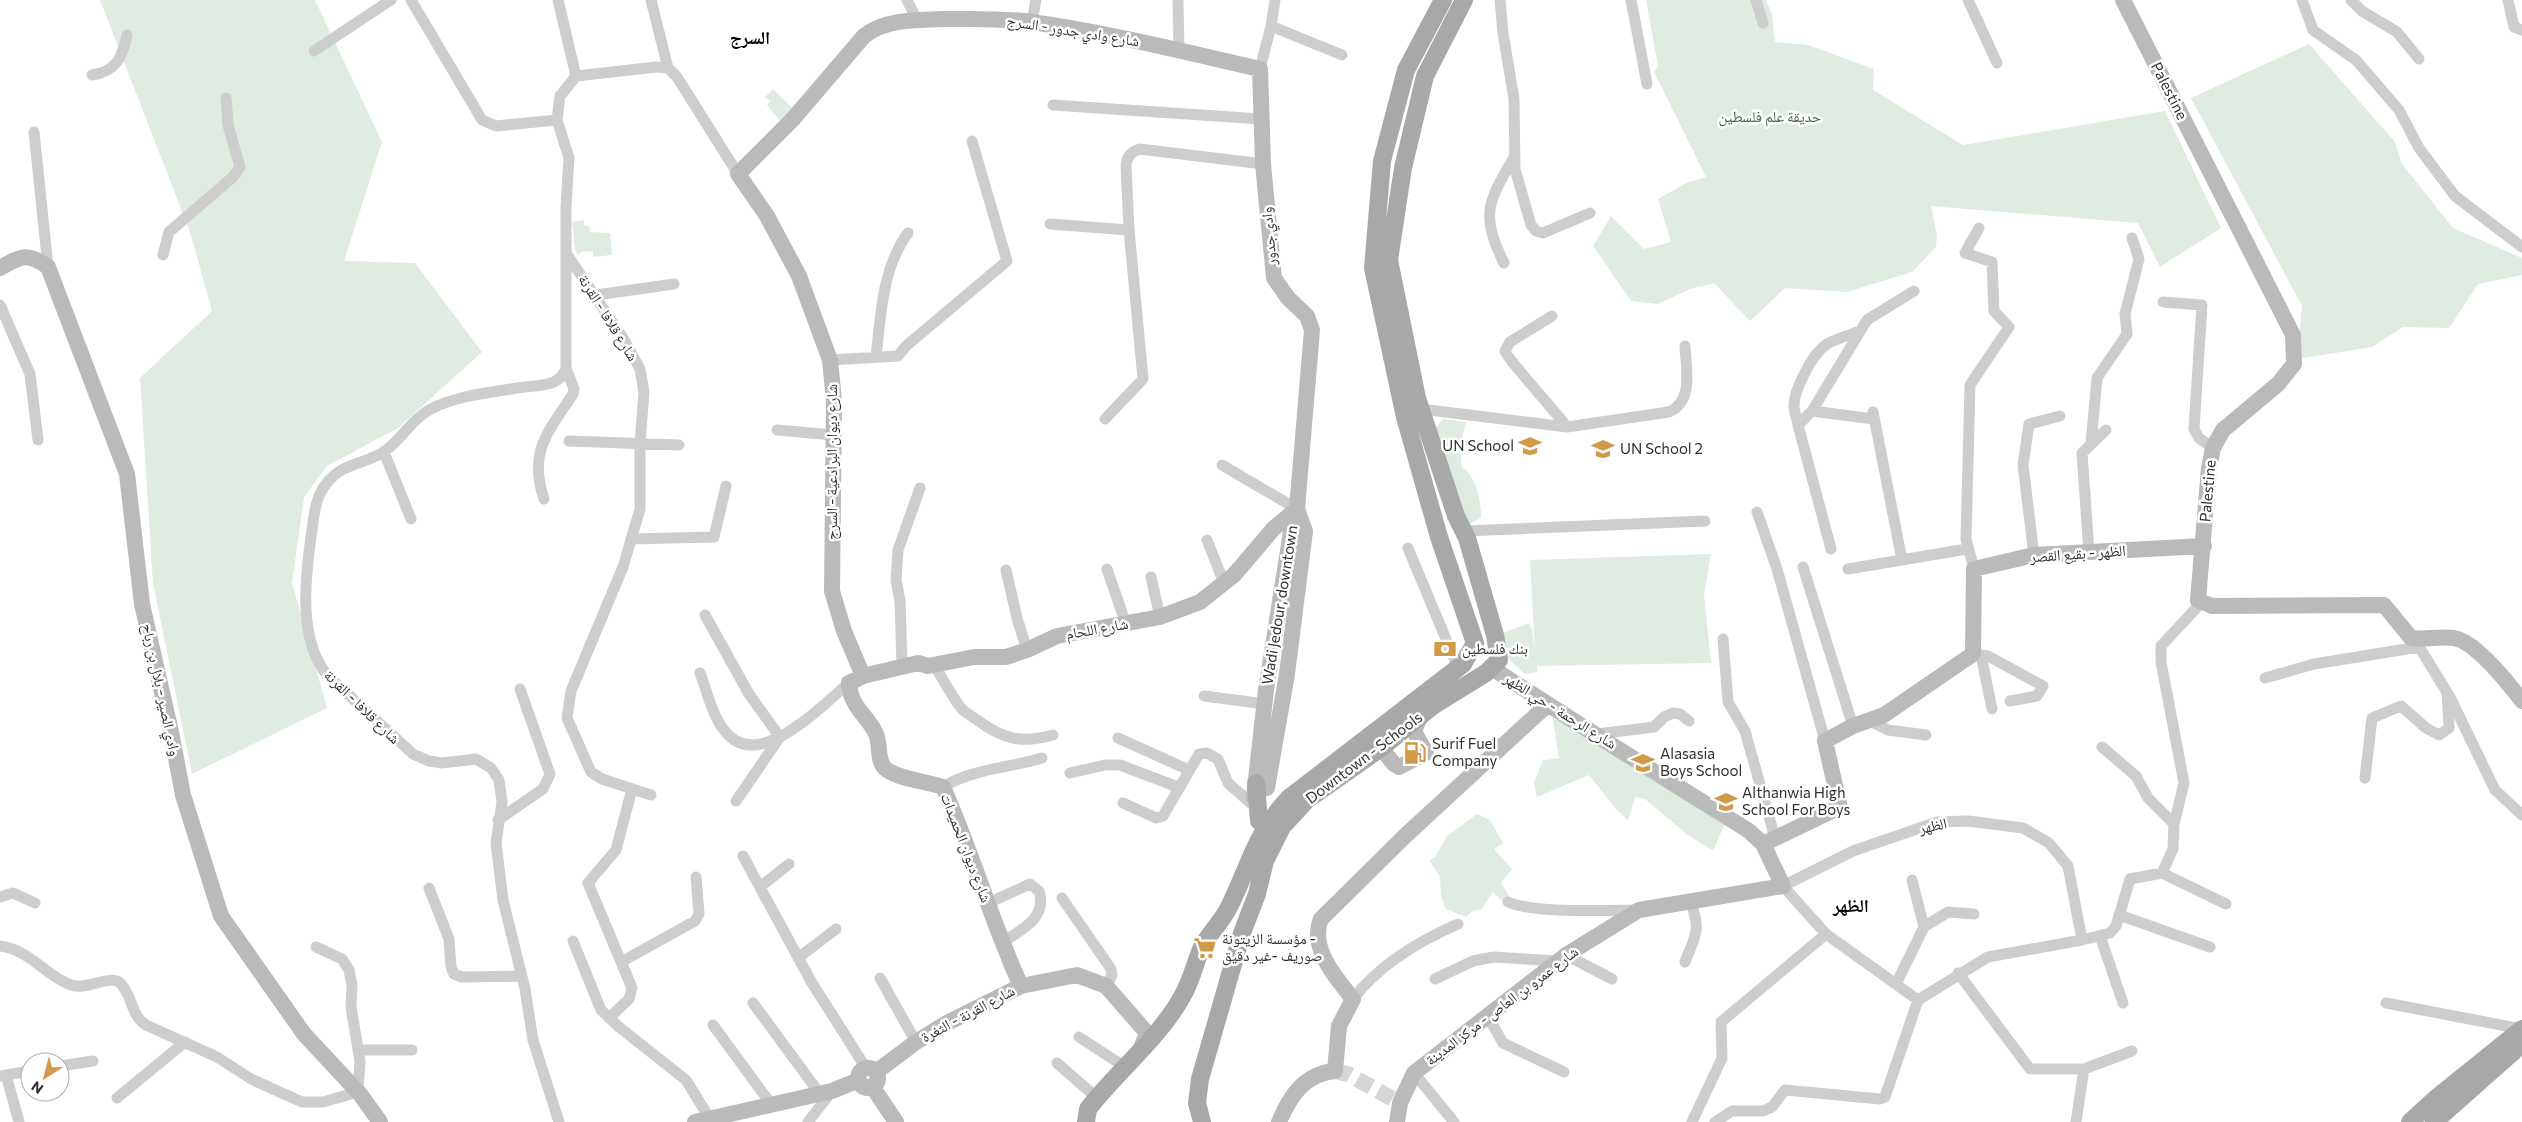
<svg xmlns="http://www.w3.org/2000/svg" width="2522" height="1122" font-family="Commissioner,'Noto Naskh Arabic',sans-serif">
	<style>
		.green { fill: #e0ebe1 }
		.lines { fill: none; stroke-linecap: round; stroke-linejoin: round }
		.secondary-tunnel { stroke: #d6d6d6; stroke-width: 16; stroke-dasharray: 16 8; stroke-linecap: butt }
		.street { stroke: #cdcdcd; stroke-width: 11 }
		.secondary { stroke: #bababa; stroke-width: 16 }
		.primary { stroke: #a8a8a8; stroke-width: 18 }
		.labels { text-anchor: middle; stroke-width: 5; stroke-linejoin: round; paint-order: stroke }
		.street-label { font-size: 15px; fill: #303030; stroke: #fff }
		.park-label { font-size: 15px; fill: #42664a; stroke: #fff }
		.poi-label { font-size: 15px; fill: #303030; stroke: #fff; text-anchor: start }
		.quarter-label { font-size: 18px; font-weight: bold; fill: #000; stroke: #fff }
	</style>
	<rect width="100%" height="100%" fill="#fff"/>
	<!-- green -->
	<path class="green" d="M100,0H315L382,142L344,261L415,263L482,352L398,428L327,466L304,497L292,583L327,708L192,774L153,583L140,378L212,311L190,232Z
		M1646,0H1766L1772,15L1775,42L1808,45L1874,69L1873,90L1963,145L2165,111L2221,228L2160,267L2138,223L1931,206L1937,236L1936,247L1912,272L1847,292L1785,288L1750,321L1714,283L1690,289L1658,304L1631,301L1593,246L1611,216L1644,249L1671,242L1658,199L1686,183L1706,177L1654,72L1658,66Z
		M2309,44L2395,142L2402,164L2453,228L2522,258V275L2478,284L2449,328L2403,327L2372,347L2297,359L2302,306L2191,98Z
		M773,89L797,112L783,124L767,105L770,101L765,97Z
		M584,220V226H589L590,232L610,233L612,255L593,257V251L581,252L578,256L575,249L572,222Z
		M1443,419L1466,422L1460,448L1462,467C1477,478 1481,500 1481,518L1469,524L1457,513L1434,430Z
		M1711,554L1704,595L1711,663L1537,666V672L1525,674C1509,660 1503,655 1500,634L1529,623L1532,629L1535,652L1530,560Z
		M1553,720H1559L1725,823L1713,851L1688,835L1645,799L1635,797L1628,820L1615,808L1589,775L1537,797L1534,783L1543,760L1559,758Z
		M1477,814L1490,820L1503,843L1494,849L1512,869L1501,883L1510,897L1505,904L1493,892L1482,909L1473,911L1466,917L1446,909L1441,896L1440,877L1429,860L1435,857L1447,836Z"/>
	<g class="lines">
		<!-- secondary-tunnel -->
		<path class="secondary-tunnel" d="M1335,1071L1348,1074L1400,1103"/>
		<!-- street -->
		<path class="street" d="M411,0L482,120L496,126L557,120
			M558,0L576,76L560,96L557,120L569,158L566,207V368C564,374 560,379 554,382C545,386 533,386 524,387C494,392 456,395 429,410C410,421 402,439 385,451C365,465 344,461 326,484C314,499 314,519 311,537C305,579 298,641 328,676L413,754L429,761L442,763L476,759L491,768L499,780L502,802L496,843L503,900L525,989L533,1040L559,1122
			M651,0L668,68
			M907,0L917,20
			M1178,0L1179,50
			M1500,0L1503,33L1514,99L1515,169L1531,225L1536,231L1543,233L1590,213
			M1631,0L1647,84
			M1756,0L1763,23
			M1968,0L1997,63
			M2302,0L2313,30L2356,60L2399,110L2419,148L2455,196L2522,247
			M2351,0L2362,11L2397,32L2419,59
			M2508,0L2514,27L2522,30
			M1032,22L1036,0
			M1271,26L1342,55
			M314,51L391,0
			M1260,69L1271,26L1275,0
			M92,75C116,72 123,56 127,35
			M576,76L656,67L668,68L677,77L738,174
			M1053,105L1261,119
			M34,132L48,267
			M1050,224L1129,230
			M566,253L623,338L640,369L644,392L640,443V509L623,567L571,691L567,718L591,772L602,779L651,795
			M163,255L169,232L233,177L240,167L228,125L226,98
			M1504,263C1480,214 1488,202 1514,157
			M596,295L674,284
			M2163,302L2202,305L2194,429L2199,438L2213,448
			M0,305L30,374L38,440
			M1552,316L1510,342L1505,351C1506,357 1559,416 1567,427
			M876,357C881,315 882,268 908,233
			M830,360L898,356L906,346L1007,261L972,141
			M1421,409L1567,427L1669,412C1694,401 1686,369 1685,346
			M1812,411L1867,320L1914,291
			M1873,412L1902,560
			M1105,419L1143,379L1129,230L1126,165C1127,156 1132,151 1140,149L1263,164
			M1798,425C1797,419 1794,412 1794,406C1794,389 1813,353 1827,344C1838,338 1849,335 1860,331
			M777,430L833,435
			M569,441L679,445
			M2091,444L2097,378L2127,334L2125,314L2139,259L2132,238
			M384,452L411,519
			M1222,465L1297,509
			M544,499C528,452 548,432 573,394L574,389L566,368
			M1757,512L1777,569L1825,741
			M1464,531L1705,521
			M631,539L714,537L726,486
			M1207,540L1224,583
			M1408,548L1458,668
			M1831,549L1798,425L1812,411L1874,419
			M2089,552L2082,453L2106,430
			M2034,555L2023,465L2029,424L2060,416
			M1803,567L1853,726
			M1107,569L1126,624
			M1848,569L1967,549
			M1974,569L1966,539L1970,385L2009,327L1994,311L1992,262L1965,253L1979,228
			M1006,570L1017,618L1027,650
			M1151,577L1160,617
			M705,615L749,694L780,737L736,801
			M1723,639L1728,702L1745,731L1775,838
			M1973,654L1988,656L2043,686L2037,696L2010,701
			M1981,655L1992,709
			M902,665L900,601L896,580L898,550L920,488
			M934,665C943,679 951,695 961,708C965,713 972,716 977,720C1003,739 1021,744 1053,735
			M700,673C707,691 712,715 724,730C757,775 821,706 849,683
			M2265,678L2314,664L2419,647L2416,642
			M2449,695L2495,790L2522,815
			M1204,696L1265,704
			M1868,720L1888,730L1926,735
			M1597,734L1654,727L1664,717L1673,713L1680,714L1689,721
			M1118,738L1189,770
			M2102,747L2136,776L2148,798L2174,824
			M1070,773L1105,765H1120L1178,787
			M2365,778L2372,718L2401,706L2426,728L2439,735L2449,728L2447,692L2419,647
			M943,787C972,769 1009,768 1042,758
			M1123,803L1156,818L1163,816L1199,754L1207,753L1218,759L1228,783L1253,805
			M498,820L543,789L550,774L520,689
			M743,856L812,983L866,1068
			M2162,873L2173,849L2174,824L2184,783L2161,662V646L2201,603
			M1912,880L1924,927
			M760,887L789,864
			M429,888L449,939L451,967L454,974L462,977L521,976
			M0,897L13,893L35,903
			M1062,898L1111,969L1112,975L1106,986
			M1508,902C1537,914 1605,910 1638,910
			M988,903L1030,884L1039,891C1048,918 1020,931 1001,943
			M2119,915L2210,947
			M1826,934L1918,1000
			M2100,936L2123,1003
			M573,941L601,1010L619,1027L686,1080L710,1119
			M0,946C31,950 45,976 71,985C87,991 109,974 120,983C133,995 130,1015 146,1025L217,1057L251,1079L302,1102H323L358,1092L360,1061L351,1007L352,985L349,970L342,959L316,947
			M1566,955L1612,979
			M798,958L836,929
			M621,962L695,921L699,914L696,877
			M1685,962C1695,936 1702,929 1690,902
			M1958,973L2030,1069H2084L2132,1051
			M880,978L916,1042
			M1435,979L1473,961L1494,957L1556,961
			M1896,984L1924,927L1948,912L1974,914
			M1353,999C1379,965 1419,941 1458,924
			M753,1003L820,1094
			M2386,1003L2522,1029
			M1487,1015L1503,1043L1564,1072
			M609,1018L629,999L632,988L588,883L616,850L632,789
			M713,1025L771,1104
			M1079,1037L1125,1067
			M358,1050H412
			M1057,1063L1097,1098
			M60,1066L93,1061
			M1414,1073L1454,1122
			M6,1075L30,1071
			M0,1076L6,1075L19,1122
			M117,1098L185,1042
			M808,1122L832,1091
			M1692,1122L1722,1058L1721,1022L1826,934L1783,886L1853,851L1937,822L1968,821L2023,828L2049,843L2068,866L2082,940
			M1715,1122L1732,1111H1763L1772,1107L1785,1090L1880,1099L1885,1097L1918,1000L1988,957L2082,940L2110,933L2116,926L2130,879L2162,873L2226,904
			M2076,1122L2084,1069"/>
		<!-- secondary -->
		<path class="secondary" d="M2123,0L2293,335L2294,364L2278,384L2223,430L2213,448L2209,468L2198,600L2212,606L2384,605L2411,638C2425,640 2440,636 2454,638C2475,641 2509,684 2522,701
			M0,268C21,256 27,252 48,267L127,474L142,604L171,732L183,795L221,916L304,1034L360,1094L380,1122
			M863,676L844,631L832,591L834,401L830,360L799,276L767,216L738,174L793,119L864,36C885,19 919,20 945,19C974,19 1003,18 1032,22C1109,33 1185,52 1260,69L1263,164L1274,278L1288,298L1307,316L1312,330L1297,509L1293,519L1266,690L1254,797
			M1381,748L1394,764L1399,767L1426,753L1414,731L1421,715
			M1267,788L1287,674L1305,531L1297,509
			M1763,844L1840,807L1825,741L1853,726L1884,715L1973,654L1974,569L2034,555L2204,546
			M1021,986C991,921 972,852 943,787C925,781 903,780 887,770C876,763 881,745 876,734C867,714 851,709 849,683L863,676L918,663L928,666L974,657H1006L1027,650L1057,636L1160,617L1200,602L1234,575L1274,528L1297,509
			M858 1078a10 10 0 1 1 20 0a10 10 0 1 1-20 0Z
			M876,1072L916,1042L945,1024L1021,986L1077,975L1106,986L1147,1033L1140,1051
			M872,1086L896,1122
			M695,1122L832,1091L859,1080
			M1279,1122C1290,1096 1304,1074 1335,1071L1339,1026L1353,999C1336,978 1309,948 1321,919L1405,836L1546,706
			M1397,1122L1400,1103L1414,1073L1566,955L1639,910L1783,886L1763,844L1749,831C1663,777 1577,724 1492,668"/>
		<!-- primary -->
		<path class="primary" d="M1256,783L1259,821L1273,833
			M1086,1122L1088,1109C1118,1070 1159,1039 1183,995C1191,981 1195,964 1201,949C1208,934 1222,922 1229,907C1250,865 1254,835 1289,798L1463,664L1475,643L1439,537L1405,417L1373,268L1382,161L1406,70L1443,0
			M1202,1122L1197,1103L1200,1079L1242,933L1257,894L1265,861L1282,827L1307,800L1381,748L1434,705L1486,673L1499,660L1495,635L1467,538L1456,516L1417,398L1389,260L1403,168L1425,76L1464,0
			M2410,1122L2435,1099L2522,1029
			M2434,1122L2522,1044"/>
	</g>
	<!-- icons -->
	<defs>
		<symbol id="school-bare" viewBox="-9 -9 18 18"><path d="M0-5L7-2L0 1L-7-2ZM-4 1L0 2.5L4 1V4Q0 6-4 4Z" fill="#d19a48" stroke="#fff" stroke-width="2.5" paint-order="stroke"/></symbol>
		<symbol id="bank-bare" viewBox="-9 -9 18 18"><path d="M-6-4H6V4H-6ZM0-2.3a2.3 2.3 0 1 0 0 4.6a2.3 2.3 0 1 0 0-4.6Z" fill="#d19a48" stroke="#fff" stroke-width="2.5" paint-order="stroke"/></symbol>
		<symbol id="fuel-bare" viewBox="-9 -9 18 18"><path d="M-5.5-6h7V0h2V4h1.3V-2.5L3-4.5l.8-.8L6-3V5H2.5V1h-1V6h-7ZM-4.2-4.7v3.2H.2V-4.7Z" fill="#d19a48" stroke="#fff" stroke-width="2.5" paint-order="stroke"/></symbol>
		<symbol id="supermarket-bare" viewBox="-9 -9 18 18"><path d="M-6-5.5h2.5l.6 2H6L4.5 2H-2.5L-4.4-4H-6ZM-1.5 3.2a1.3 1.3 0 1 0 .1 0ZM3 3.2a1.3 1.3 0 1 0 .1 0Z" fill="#d19a48" stroke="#fff" stroke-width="2.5" paint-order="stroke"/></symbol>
	</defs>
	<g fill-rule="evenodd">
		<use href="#school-bare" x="1514" y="430" width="32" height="32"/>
		<use href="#school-bare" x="1587" y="433" width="32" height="32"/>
		<use href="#bank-bare" x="1429" y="633" width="32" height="32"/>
		<use href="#fuel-bare" x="1399" y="737" width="32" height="32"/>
		<use href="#school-bare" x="1627" y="747" width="32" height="32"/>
		<use href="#school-bare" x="1710" y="786" width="32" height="32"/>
		<use href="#supermarket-bare" x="1189" y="932" width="32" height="32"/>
	</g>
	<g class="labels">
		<!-- street labels -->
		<g class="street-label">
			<text transform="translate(1073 31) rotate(9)" y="5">شارع وادي جدور - السرج</text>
			<text transform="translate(2169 91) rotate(63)" y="5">Palestine</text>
			<text transform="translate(1269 236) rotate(-95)" y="5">وادي جدور</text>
			<text transform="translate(608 318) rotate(58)" y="5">شارع قلافا - القرنة</text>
			<text transform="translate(832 462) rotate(-90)" y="5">شارع ديوان البرادعية - السرج</text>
			<text transform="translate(2208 491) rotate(-85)" y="5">Palestine</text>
			<text transform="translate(2078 554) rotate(-4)" y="5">الظهر - بقيع القصر</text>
			<text transform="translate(1280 605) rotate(-81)" y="5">Wadi Jedour, downtown</text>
			<text transform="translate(1097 629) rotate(-10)" y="5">شارع اللحام</text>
			<text transform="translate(161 690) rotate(78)" y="5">وادي الصير - بلال بن رباح</text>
			<text transform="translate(362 707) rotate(44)" y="5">شارع قلافا - القرنة</text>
			<text transform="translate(1560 711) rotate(32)" y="5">شارع الرحمة - حي الظهر</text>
			<text transform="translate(1364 758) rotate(-37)" y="5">Downtown - Schools</text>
			<text transform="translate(1933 826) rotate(-12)" y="5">الظهر</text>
			<text transform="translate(966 848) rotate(69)" y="5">شارع ديوان الحميدات</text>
			<text transform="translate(1502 1006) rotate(-37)" y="5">شارع عمرو بن العاص - مركز المدينة</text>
			<text transform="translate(968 1014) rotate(-28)" y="5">شارع القرنة - الثغرة</text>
		</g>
		<!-- park labels -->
		<g class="park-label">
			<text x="1770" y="122">حديقة علم فلسطين</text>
		</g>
		<!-- poi labels -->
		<g class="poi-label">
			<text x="1514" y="451" text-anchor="end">UN School</text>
			<text x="1620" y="454">UN School 2</text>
			<text x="1462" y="654">بنك فلسطين</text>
			<text x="1432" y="749">Surif Fuel<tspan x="1432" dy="17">Company</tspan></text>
			<text x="1660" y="759">Alasasia<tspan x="1660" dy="17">Boys School</tspan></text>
			<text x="1742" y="798">Althanwia High<tspan x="1742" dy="17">School For Boys</tspan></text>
			<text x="1222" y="944">مؤسسة الزيتونة -<tspan x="1222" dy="17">صوريف -غير دقيق</tspan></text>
		</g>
		<!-- quarter labels -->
		<g class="quarter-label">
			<text x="750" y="44">السرج</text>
			<text x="1851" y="912">الظهر</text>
		</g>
	</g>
	<!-- north arrow -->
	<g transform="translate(45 1077) rotate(216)"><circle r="24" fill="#ffffff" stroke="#acacac"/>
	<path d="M0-4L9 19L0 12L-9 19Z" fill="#d19a48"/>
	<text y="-8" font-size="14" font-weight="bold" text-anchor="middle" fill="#303030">N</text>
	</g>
</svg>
